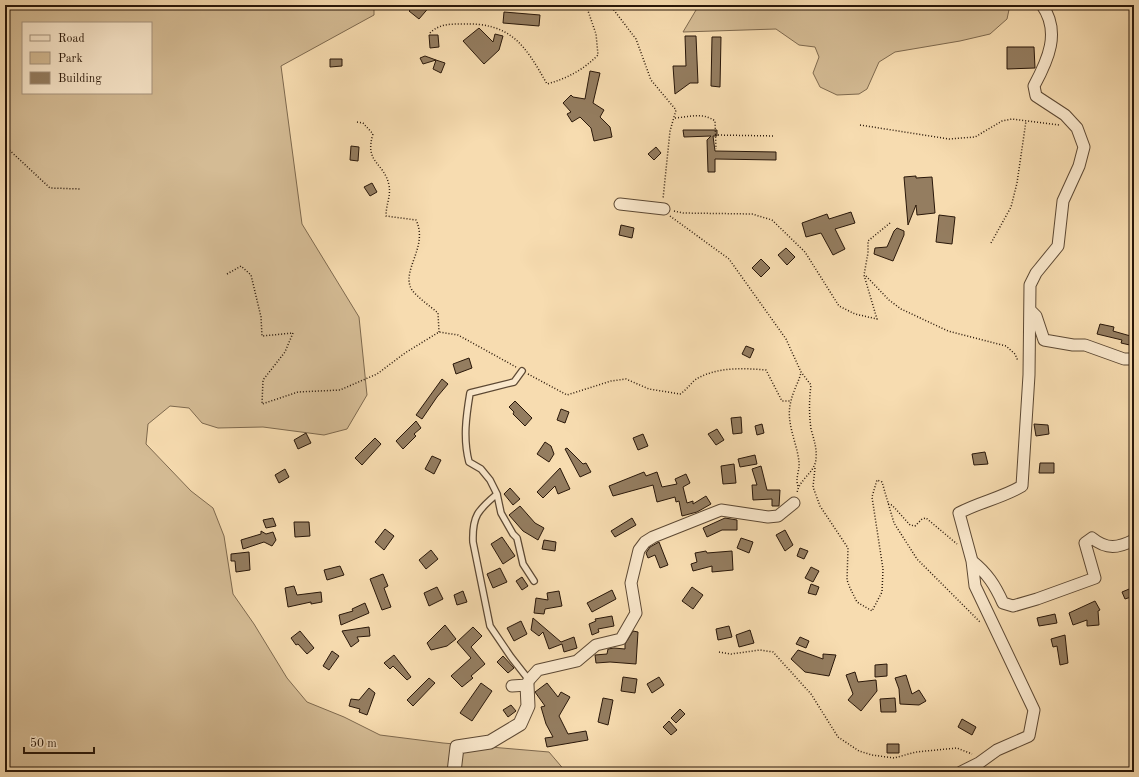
<svg xmlns="http://www.w3.org/2000/svg" width="1139" height="777" font-family="'Old Standard TT',serif">
	<style>
		.green { fill: #d4bb94; stroke: #7e694e; fill-rule: evenodd }
		.building { fill: #947d60; stroke: #291709 }
		.lines { fill: none; stroke-linecap: round; stroke-linejoin: round }
		.service-casing { stroke: #5c4833; stroke-width: 8 }
		.minor-casing { stroke: #5c4833; stroke-width: 13 }
		.tertiary-casing { stroke: #5c4833; stroke-width: 15 }
		.path { stroke: #291709; stroke-width: 1.5; stroke-dasharray: 1 2; stroke-linecap: butt }
		.service { stroke: #fae8cc; stroke-width: 5.5 }
		.minor { stroke: #fae8cc; stroke-width: 11 }
		.tertiary { stroke: #fae8cc; stroke-width: 13 }
	</style>
	<rect width="100%" height="100%" fill="#f7dcb0"/>
	<filter id="stains"><feTurbulence type="fractalNoise" baseFrequency=".005" numOctaves="4"/><feColorMatrix values="0 0 0 0 .2 0 0 0 0 .09 0 0 0 0 .02 0 0 0 .5 -.17"/></filter>
	<radialGradient id="worn" r=".72"><stop offset=".6" stop-color="#630" stop-opacity="0"/><stop offset="1" stop-color="#630" stop-opacity=".3"/></radialGradient>
	<!-- green -->
	<path class="green" d="M5,5H374V15L281,66L302,224L359,317L367,395L347,429L324,435L263,427L218,428L202,423L189,408L170,406L148,424L146,444L191,491L213,508L224,536L233,594L254,624L287,678L307,702L344,717L380,735L443,743L549,752L566,772H5ZM23,23H151V93H23Z
		M699,5H1010L1007,19L990,34L960,41L895,52L879,62L867,89L859,94L837,95L820,87L813,73L819,57L815,47L799,45L776,29L683,32Z"/>
	<!-- building -->
	<path class="building" d="M415,5H431L419,19L409,11Z
		M504,12L540,15L539,26L503,23Z
		M479,28L493,42L495,34L503,36L499,50L484,64L463,41Z
		M429,35H438L439,47L430,48Z
		M685,36H696L698,83H690L675,94L673,66H686Z
		M712,37H721L720,87L711,86Z
		M1007,47H1034L1035,68L1007,69Z
		M425,56L436,60L423,64L420,58Z
		M330,59H342V66L330,67Z
		M436,60L445,63L441,73L433,69Z
		M590,71L600,73L593,103L604,110L600,117L610,127L612,137L594,141L591,128L580,117L572,122L567,114L571,112L563,103L571,95L573,97L585,99Z
		M683,130H717V136H713L715,151L776,152V160L715,159V172H708L707,140L711,136L684,137Z
		M351,146L359,147L358,161L350,160Z
		M656,147L661,153L654,160L648,154Z
		M916,176V178L932,177L935,213L917,215L916,205L908,225L904,177Z
		M372,183L377,192L370,196L364,187Z
		M851,212L855,223L835,229L845,249L833,255L821,233L806,237L802,223L827,214L829,219Z
		M939,215L955,217L952,244L936,242Z
		M621,225L634,228L632,238L619,235Z
		M897,228L904,231V235L893,261L874,254L875,248L887,247L894,231Z
		M786,248L795,257L787,265L778,255Z
		M761,259L770,268L761,277L752,268Z
		M1100,324L1114,327L1113,331L1134,337V346L1121,343L1122,340L1097,334Z
		M746,346L754,349L750,358L742,354Z
		M469,358L472,368L456,374L453,364Z
		M442,379L448,384L437,397L422,419L416,415Z
		M515,401L532,418L525,426L513,414L514,412L509,407Z
		M561,409L569,412L565,423L557,420Z
		M741,417L742,433L733,434L731,418Z
		M416,421L421,428L414,434L416,436L403,449L396,441Z
		M762,424L764,433L757,435L755,426Z
		M1034,424L1048,425L1049,434L1036,436Z
		M717,429L724,440L716,445L708,434Z
		M306,433L311,443L298,449L294,440Z
		M643,434L648,446L638,450L633,438Z
		M375,438L381,444L362,465L355,458Z
		M545,442L551,446L554,454L549,462L537,454Z
		M567,448L583,464L586,463L591,472L580,477L565,449Z
		M985,452L988,464L974,465L972,454Z
		M755,455L757,464L740,467L738,459Z
		M432,456L441,460L434,474L425,469Z
		M1040,463H1054V473H1039Z
		M734,464L736,483L723,484L721,466Z
		M761,466L767,490H780L779,506H772V499L753,500L752,485H757L752,469Z
		M560,468L570,489L558,494L555,486L543,498L537,492Z
		M285,469L289,477L279,483L275,475Z
		M644,472L646,476L657,472L662,487L677,484L675,479L686,474L690,483L683,487L687,503L693,501V504L706,496L711,504L697,512L682,516L679,501L676,502L675,497L657,502L653,485L613,496L609,486Z
		M510,488L520,499L513,505L504,494Z
		M520,506L535,523L544,528L538,540L523,531L509,515Z
		M273,518L276,526L266,528L263,520Z
		M632,518L636,525L615,537L611,531Z
		M725,518L737,520V530H722L707,537L703,528Z
		M294,522H309L310,536L295,537Z
		M385,529L394,536L384,550L375,542Z
		M785,530L793,545L785,551L776,535Z
		M261,531L266,534L273,532L276,540L272,546L264,542L243,549L241,540L261,534Z
		M502,537L515,556L503,564L491,544Z
		M741,538L753,542L749,553L737,548Z
		M544,540L556,542L555,551L542,549Z
		M659,542L668,565L660,568L655,555L648,558L646,553L650,547Z
		M800,548L808,551L804,559L797,556Z
		M431,550L438,559L426,569L419,560Z
		M706,551L707,553L732,551L733,570L712,572V566L693,571L691,564L697,562L695,553Z
		M249,552L250,570L236,572L235,561H231V554Z
		M340,566L344,575L327,580L324,570Z
		M811,567L819,571L813,582L805,578Z
		M500,568L507,582L493,588L487,574Z
		M383,574L388,586L384,588L391,607L382,610L370,579Z
		M522,577L528,586L522,590L516,581Z
		M811,584L819,587L816,595L808,593Z
		M294,586L297,595L321,592L322,602L311,604V602L288,607L285,588Z
		M437,587L443,599L429,606L424,593Z
		M692,587L703,595L693,609L682,601Z
		M1134,587V596L1125,599L1122,592Z
		M612,590L616,599L592,612L587,603Z
		M463,591L467,602L457,605L454,595Z
		M559,591L562,606L545,609L544,614L534,613L536,598L548,600L547,593Z
		M1095,601L1100,610L1098,611L1099,625L1087,626V620L1073,625L1069,613Z
		M365,603L369,613L341,625L339,615L353,611L352,609Z
		M1055,614L1057,623L1039,626L1037,618Z
		M612,616L614,626L598,629L599,632L592,635L589,624L596,621L595,619Z
		M533,618L561,642L574,637L577,648L564,652L562,644L549,649L543,632L539,636L531,630Z
		M521,621L527,634L514,641L507,628Z
		M445,625L456,639L447,646L431,650L427,643Z
		M729,626L732,637L718,640L716,629Z
		M369,627L370,636L357,637L359,641L351,647L342,631Z
		M473,627L482,636L471,647L485,664L471,676L473,678L462,687L451,676L471,658L457,642Z
		M750,630L754,643L739,647L736,635Z
		M300,631L314,648L307,654L298,644L296,645L291,638Z
		M633,631L638,632L636,664L610,662L596,663L595,655L607,654L608,649L614,648L625,649V644Z
		M1065,635L1068,663L1060,665L1057,646L1053,647L1051,639Z
		M800,637L809,641L806,648L796,644Z
		M798,650L823,659V654L836,655L829,676L805,672L791,659Z
		M332,651L339,656L329,670L323,666Z
		M394,655L411,677L407,680L393,666L390,669L384,663Z
		M503,656L514,668L508,673L497,662Z
		M887,664V676L875,677V665Z
		M855,672L858,682L876,680L877,691L861,711L848,700L853,694L846,675Z
		M906,675L912,694L919,690L926,701L919,705L900,704L899,689L895,678Z
		M623,677L637,679L635,693L621,691Z
		M659,677L664,685L652,693L647,684Z
		M429,678L435,683L413,706L407,700Z
		M481,683L492,691L472,721L460,713Z
		M547,683L558,697L561,692L570,697L559,716L568,734L586,731L588,740L547,747L545,738L553,737L546,724L541,707L545,706L535,692Z
		M369,688L375,693L367,715L359,712L360,709L349,706L351,699L359,700Z
		M603,698L613,700L608,725L598,722Z
		M895,698L896,712H881L880,699Z
		M511,705L516,711L508,717L503,710Z
		M680,709L685,714L676,723L671,718Z
		M962,719L976,727L972,735L958,727Z
		M669,721L677,730L671,735L663,727Z
		M887,744H899V753H887Z"/>
	<g class="lines">
		<defs>
			<path id="service" d="M522,371L514,382L470,393C466,417 463,439 469,462L481,469L490,480L497,494L501,513L513,534L517,538L523,564L534,581
				M497,494C478,510 472,516 473,542L490,626L511,657L529,680"/>
			<path id="minor" d="M620,204L664,209
				M1030,310L1036,316L1044,340L1073,345H1085L1124,359H1134
				M972,561C987,573 995,585 1003,603L1013,606L1037,599L1095,578L1085,543L1092,538C1107,550 1118,548 1134,540
				M512,686L527,685L529,680L538,670L577,661L596,645L621,639L636,613L631,583L639,550L645,542L653,537L721,510L768,517L778,516L794,503
				M961,772L979,763L997,750L1029,736L1034,710L975,586L972,561L959,513C979,502 1002,498 1022,486L1029,375L1030,285L1036,273L1058,246L1063,201L1079,166L1084,147L1077,128L1065,115L1036,96L1034,86C1048,60 1061,32 1042,5"/>
			<path id="tertiary" d="M454,772L457,747L490,742L520,724L528,706L527,685"/>
		</defs>
		<!-- service casing -->
		<use href="#service" class="service-casing"/>
		<!-- minor casing -->
		<use href="#minor" class="minor-casing"/>
		<!-- tertiary casing -->
		<use href="#tertiary" class="tertiary-casing"/>
		<!-- path -->
		<path class="path" d="M610,5L636,39L651,80L676,110L670,131L663,199
			M430,33C439,24 450,24 461,24C511,22 525,45 547,84C568,78 583,70 598,55L596,34L586,5
			M675,118C689,117 703,112 715,121L716,149
			M357,122L363,123L373,134C364,163 384,162 389,185C391,197 386,204 386,216L416,220C429,247 400,271 412,290C418,298 430,306 438,313L439,332
			M860,125L949,139L975,137L1002,121L1012,119L1059,125
			M715,135L775,136
			M5,146L50,188L81,189
			M674,211L683,213L752,214L772,220L805,252L839,306L855,314L877,319L864,275L868,253V241L890,223
			M670,216L729,259L786,339L801,372L811,385C809,400 809,414 811,429C814,440 817,448 816,459C815,473 799,479 797,493
			M991,243L1011,207L1017,183L1026,121
			M227,274L241,266L251,275L261,317L262,336L293,333L285,352L263,380L262,404L298,392L340,390L377,374L405,353L439,332L458,335L516,367
			M866,276L889,300L901,309L948,331L1006,346L1015,354L1018,361
			M5,306L10,309
			M528,374L567,395L611,381L626,379L649,389L680,394C687,390 692,381 698,378C719,367 743,368 766,370L782,401H791
			M815,468L813,487L820,506L848,548L847,580L850,588L857,602L872,611L882,592L883,569L872,497L877,480L882,482L894,523L917,559L981,623
			M798,486C795,478 800,470 799,462C797,442 785,422 791,401C793,391 799,382 801,372
			M888,504L892,505L910,525L915,526L922,519L926,518L957,544
			M719,652L731,654L760,650L773,652L811,694L838,737L859,751L872,755L894,758L916,752L957,748L972,754"/>
		<!-- service -->
		<use href="#service" class="service"/>
		<!-- minor -->
		<use href="#minor" class="minor"/>
		<!-- tertiary -->
		<use href="#tertiary" class="tertiary"/>
	</g>
	<!-- margin -->
	<rect width="1139" height="777" fill="none" stroke="#f7dcb0" stroke-width="20"/>
	<rect x="6" y="6" width="1127" height="765" fill="none" stroke="#291709" stroke-width="2"/>
	<rect x="10" y="10" width="1119" height="757" fill="none" stroke="#291709"/>
	<!-- legend -->
	<rect x="22" y="22" width="130" height="72" fill="#fae8cc" stroke="#a6947e"/>
	<rect x="30" y="35" width="20" height="6" fill="#fae8cc" stroke="#a6947e"/>
	<text x="58" y="42" font-size="12" fill="#291709">Road</text>
	<rect x="30" y="52" width="20" height="12" fill="#d4bb94" stroke="#a6947e"/>
	<text x="58" y="62" font-size="12" fill="#291709">Park</text>
	<rect x="30" y="72" width="20" height="12" fill="#947d60" stroke="#a6947e"/>
	<text x="58" y="82" font-size="12" fill="#291709">Building</text>
	<!-- scale -->
	<path d="M24 747v6h70v-6" fill="none" stroke="#291709" stroke-width="2"/>
	<text x="30" y="747" font-size="12" fill="#291709" stroke="#fae8cc" stroke-width="3" paint-order="stroke">50 m</text>
	<rect width="100%" height="100%" filter="url(#stains)"/>
	<rect width="100%" height="100%" fill="url(#worn)"/>
</svg>
